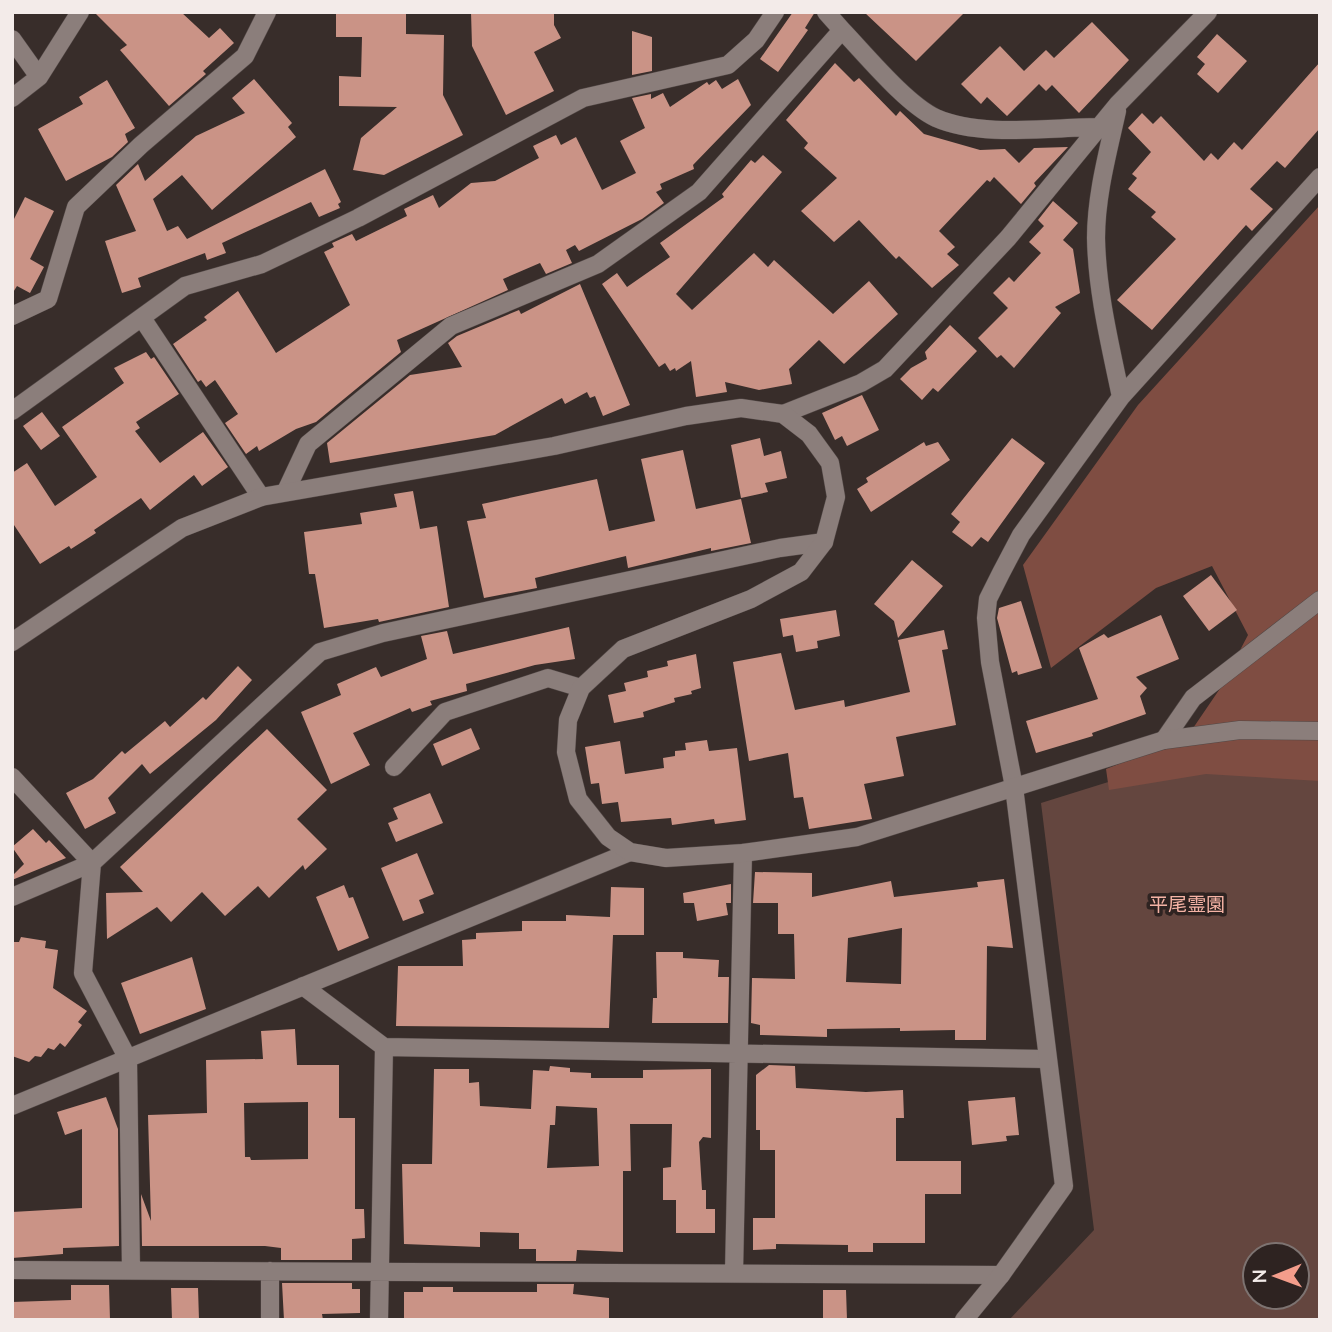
<svg xmlns="http://www.w3.org/2000/svg" width="1332" height="1332" font-family="'Nunito Sans','Noto Sans JP',sans-serif">
	<style>
		.green { fill: #64463f; fill-rule: evenodd }
		.forest { fill: #7f4d42 }
		.building { fill: #ca9386; fill-rule: evenodd }
		.lines { fill: none; stroke-linecap: round; stroke-linejoin: round }
		.minor-casing { stroke: #524846; stroke-width: 19 }
		.tertiary-casing { stroke: #524846; stroke-width: 19 }
		.minor { stroke: #8b7e7b; stroke-width: 18 }
		.tertiary { stroke: #8b7e7b; stroke-width: 18 }
		.labels { text-anchor: middle; stroke-width: 7; stroke-linejoin: round; paint-order: stroke }
		.park-label { font-size: 19px; fill: #f5b3a5; stroke: #2e2321 }
	</style>
	<rect width="100%" height="100%" fill="#382d2a"/>
	<!-- green -->
	<path class="green" d="M1320,748V1320H1009L1094,1230L1041,803L1214,749ZM1255,1255H1297V1297H1255Z"/>
	<!-- forest -->
	<path class="forest" d="M1320,205V781L1206,774L1109,790L1106,769L1187,737L1219,690L1248,635L1212,566L1156,588L1051,668L1023,565L1138,405Z"/>
	<!-- building -->
	<path class="building" d="M94,12H181L209,38L220,28L234,43L203,71L206,74L169,106L120,50L127,45Z
		M336,12H406V34L444,35L443,95L463,135L384,175L353,170L361,138L397,107L339,106V76L361,77L362,37H336Z
		M471,12H554V25L561,38L534,52L554,91L506,115L472,46Z
		M793,12H815L805,28L808,30L778,72L760,59Z
		M864,12H965L916,61Z
		M1092,22L1129,60L1079,113L1052,85L1046,91L1039,84L1007,116L987,97L981,104L961,84L1000,46L1024,71L1046,50L1054,58Z
		M632,31L652,37V71L632,75Z
		M1217,34L1247,61L1218,93L1197,74L1205,64L1197,57Z
		M1320,62V128L1285,168L1277,161L1250,189L1273,209L1252,231L1246,225L1152,330L1117,300L1176,239L1151,217L1156,212L1128,189L1137,178L1132,174L1151,152L1128,128L1142,113L1153,124L1161,116L1204,161L1211,153L1218,160L1234,142L1242,150Z
		M835,63L854,82L859,78L896,116L900,111L924,134L980,150L1005,149L1019,163L1034,148L1068,147L1034,183L1036,186L1021,204L994,177L990,182L987,180L939,231L955,247L947,254L959,265L932,288L899,256L896,259L859,220L834,242L801,211L837,178L804,148L808,143L786,120Z
		M254,79L292,123L288,127L296,137L212,210L182,175L153,199L167,231L178,226L187,239L325,169L341,202L338,204L340,208L319,217L311,202L222,243L226,253L207,260L205,253L138,278L141,287L122,293L105,241L136,231L116,185L138,164L145,181L196,136L245,113L232,98Z
		M738,79L751,105L693,165L694,169L660,184L662,189L656,192L664,203L642,219L579,251L575,245L566,250L572,263L546,274L540,263L503,279L508,290L397,340L401,352L316,422L296,429L259,451L257,446L246,454L225,423L238,414L215,380L206,387L201,380L198,382L173,344L207,320L204,317L238,291L276,353L350,305L324,252L334,247L332,243L352,234L356,241L407,216L404,209L433,195L439,208L471,183L495,181L539,158L533,146L556,135L561,145L576,137L602,190L636,173L620,141L645,128L632,98L651,94V99L663,93L670,107L707,82L709,85L716,80L722,89Z
		M107,80L135,128L125,134L128,142L112,157L66,181L38,129L83,104L79,97Z
		M763,155L782,172L676,294L692,310L754,253L768,267L774,260L833,314L869,281L898,314L844,364L819,340L789,369L792,384L759,390L725,382L727,392L696,397L691,361L676,371L675,368L670,371L665,363L659,367L602,284L617,273L627,287L670,257L660,243L724,197L722,194L751,160L755,163Z
		M25,197L54,211L30,259L44,267L30,293L17,286L12,294V223Z
		M1053,201L1078,223L1063,240L1073,249L1080,293L1055,307L1061,313L1014,368L1001,355L997,358L978,338L1008,308L993,293L1009,277L1014,282L1041,253L1029,242L1044,226L1038,220Z
		M580,284L630,405L603,416L595,396L590,398L587,392L565,404L562,398L495,435L330,463L327,443L410,375L462,367L448,343L457,336L519,310L521,314Z
		M950,325L977,351L938,392L933,388L922,400L900,379L911,368L927,359L925,352Z
		M146,352L151,359L154,357L179,394L136,422L140,428L135,431L160,463L203,432L228,467L202,486L194,475L150,510L141,498L94,530L96,533L71,549L69,546L40,564L12,522V473L27,463L55,506L97,477L62,427L124,383L114,368Z
		M862,395L879,430L847,446L842,436L835,440L822,413Z
		M42,412L60,436L41,450L23,426Z
		M760,438L764,456L781,451L787,478L765,483L768,492L741,498L731,445Z
		M1012,438L1045,463L988,542L981,537L972,547L952,532L960,522L951,514Z
		M924,442L926,446L938,442L950,460L871,512L857,489L868,482L866,478Z
		M683,450L696,509L741,499L751,543L711,551V548L628,568L626,556L535,578L537,588L484,598L467,521L486,518L482,504L597,479L609,531L655,521L641,459Z
		M413,491L420,529L437,526L449,607L379,622L378,619L324,628L315,574H309L304,532L362,524L360,513L397,507L394,494Z
		M912,560L943,586L898,638L894,621L874,604Z
		M1211,575L1237,610L1209,631L1183,596Z
		M1021,601L1042,668L1018,675L1017,671L1012,673L997,618L999,608Z
		M836,610L840,636L817,641L818,648L796,652L793,635L783,637L780,619Z
		M1161,615L1179,659L1136,677L1147,688L1140,696L1146,714L1092,733L1093,736L1036,753L1026,721L1098,699L1079,648L1104,634L1108,638Z
		M569,627L575,659L535,665L466,684L467,691L430,701L432,705L412,712L410,708L353,733L370,765L331,784L301,712L341,695L337,684L376,667L381,677L427,659L421,636L447,631L453,654Z
		M944,630L948,649L942,650L944,661L956,725L896,737L904,776L864,784L872,819L809,829L803,797L794,798L788,753L749,761L733,662L781,653L795,710L844,700L845,707L910,692L898,640Z
		M696,654L701,688L691,691L692,694L674,698L675,702L643,712L644,717L614,723L608,695L626,691L624,683L648,677L647,671L668,666L667,661Z
		M238,666L252,680L216,720L150,774L142,764L108,798L116,813L85,829L66,793L93,779L122,751L125,754L165,721L170,727L203,697L206,700Z
		M471,728L480,749L442,766L433,744Z
		M267,729L327,790L297,819L327,849L305,870L303,865L269,898L258,886L225,916L202,892L171,922L157,907L107,939L106,893L143,892L120,867Z
		M707,740L709,751L737,748L746,820L715,824L714,819L672,825L671,818L621,822L618,802L602,804L599,783L591,784L585,747L620,741L625,774L664,768L663,758L675,756V751L686,750L685,743Z
		M430,793L443,823L396,842L388,823L398,819L393,808Z
		M33,829L46,843L49,840L66,858L12,880V876L24,864L12,847Z
		M417,853L434,894L419,900L424,913L403,921L381,868Z
		M755,872L812,873V897L891,881L894,897L978,887L977,882L1004,879L1013,948L987,946L986,1040H955V1030L900,1031V1028L827,1029V1037L760,1035V1025L751,1023L752,978L795,979L794,934H778V903H753ZM902,928L901,984L846,982L848,938Z
		M731,884V903H726L728,915L697,921L694,903H684L683,893Z
		M344,885L349,898L353,897L369,938L338,951L316,897Z
		M611,887L644,888V935H613L609,1028L396,1026L398,966H463L462,940L476,939V933L522,931V921H566V915L610,917Z
		M21,937L46,941L45,948L58,950L53,988L87,1011L78,1022L82,1025L65,1047L60,1043L54,1050L48,1048L41,1057L35,1056L29,1062L12,1056V942H19Z
		M656,952H683V958L719,960L718,977H729L728,1023H652L653,998H657Z
		M192,957L206,1009L140,1034L121,983Z
		M295,1029L297,1065H339V1118H355V1209H364L365,1238L352,1239V1260H281V1248L265,1246H142L141,1194L151,1221L148,1115L207,1113L206,1060L263,1059L261,1031ZM308,1102V1159L251,1160L250,1157H245L244,1103Z
		M769,1065L795,1066L796,1088L866,1092L903,1090L904,1118H896V1161H961V1194H925V1243H873V1252H848V1245L776,1244V1249L753,1250V1218H775V1150H760V1130H756V1075Z
		M550,1066L570,1068V1072L591,1073V1078H643V1070L711,1069V1138L703,1137L699,1142L702,1190H706V1209H715V1233H676V1200H663V1168L671,1167L672,1124H630L631,1171H623V1252L577,1250L576,1261H536V1249H519V1233L480,1232V1247L404,1244L402,1164H432L434,1069H469V1083L479,1082L480,1106L531,1109L533,1070L549,1071ZM556,1106L597,1108L599,1166L547,1168L550,1125H555Z
		M106,1097L118,1129L119,1246L63,1248V1254L12,1258V1212L82,1208V1129L65,1135L57,1112Z
		M1015,1097L1019,1135L1006,1136L1007,1141L972,1145L968,1101Z
		M282,1283H352V1289H360V1313L322,1314L323,1320H284Z
		M537,1284H574L573,1294L609,1298V1320H404V1292H423V1287H453V1292H537Z
		M71,1285H109L110,1320H12V1302L71,1300Z
		M171,1288H198L199,1320H172Z
		M823,1290H846L847,1320H823Z"/>
	<g class="lines">
		<defs>
			<path id="minor" d="M842,30C866,55 906,104 936,118C981,138 1052,127 1101,127
				M12,39L39,77
				M12,98L39,77L80,12
				M1117,111C1108,152 1096,195 1096,238C1097,292 1110,344 1121,397
				M12,316L48,299L76,207L141,145L245,56L267,12
				M142,318L261,497
				M12,411L185,286L262,264L358,218L583,98L728,65L756,40L775,12
				M783,414L861,383L885,369L1008,238L1118,104L1208,12
				M286,491L308,444L451,326L598,264L699,192L842,30L826,12
				M1164,740L1193,698L1320,600
				M394,767L445,712L548,678L581,688
				M12,777L92,863L83,973L128,1059L131,1270
				M1014,787L990,662L986,618L988,599L1001,573L1021,535L1121,397L1320,177
				M12,897L92,863L320,652L383,633L780,548L824,542
				M303,986L384,1047L1046,1059
				M12,1106L630,852
				M12,1270L1001,1275
				M270,1271V1320
				M734,1273L743,853
				M379,1320L384,1047"/>
			<path id="tertiary" d="M12,642L182,528L261,497L554,446L686,416L741,408L783,414L809,434L830,463L836,497L824,542L801,572L751,599L623,649L581,688L568,720L566,752L578,799L608,837L630,852L666,858L743,853L857,837L1164,740L1240,730L1320,731
				M964,1320L1001,1275L1064,1186L1014,787"/>
		</defs>
		<!-- minor casing -->
		<use href="#minor" class="minor-casing"/>
		<!-- tertiary casing -->
		<use href="#tertiary" class="tertiary-casing"/>
		<!-- minor -->
		<use href="#minor" class="minor"/>
		<!-- tertiary -->
		<use href="#tertiary" class="tertiary"/>
	</g>
	<g class="labels">
		<!-- park labels -->
		<g class="park-label">
			<text x="1187" y="911">平尾霊園</text>
		</g>
	</g>
	<!-- border -->
	<rect width="1332" height="1332" fill="none" stroke="#f3ebe9" stroke-width="28"/>
	<!-- north arrow -->
	<g transform="translate(1276 1276) rotate(269)"><circle r="33" fill="#2e2321" stroke="#7d7371" stroke-width="2"/>
	<path d="M0-5L12 26L0 18L-12 26Z" fill="#f49d8b"/>
	<text y="-10" font-size="19" font-weight="bold" text-anchor="middle" fill="#f3ebe9">N</text>
	</g>
</svg>
